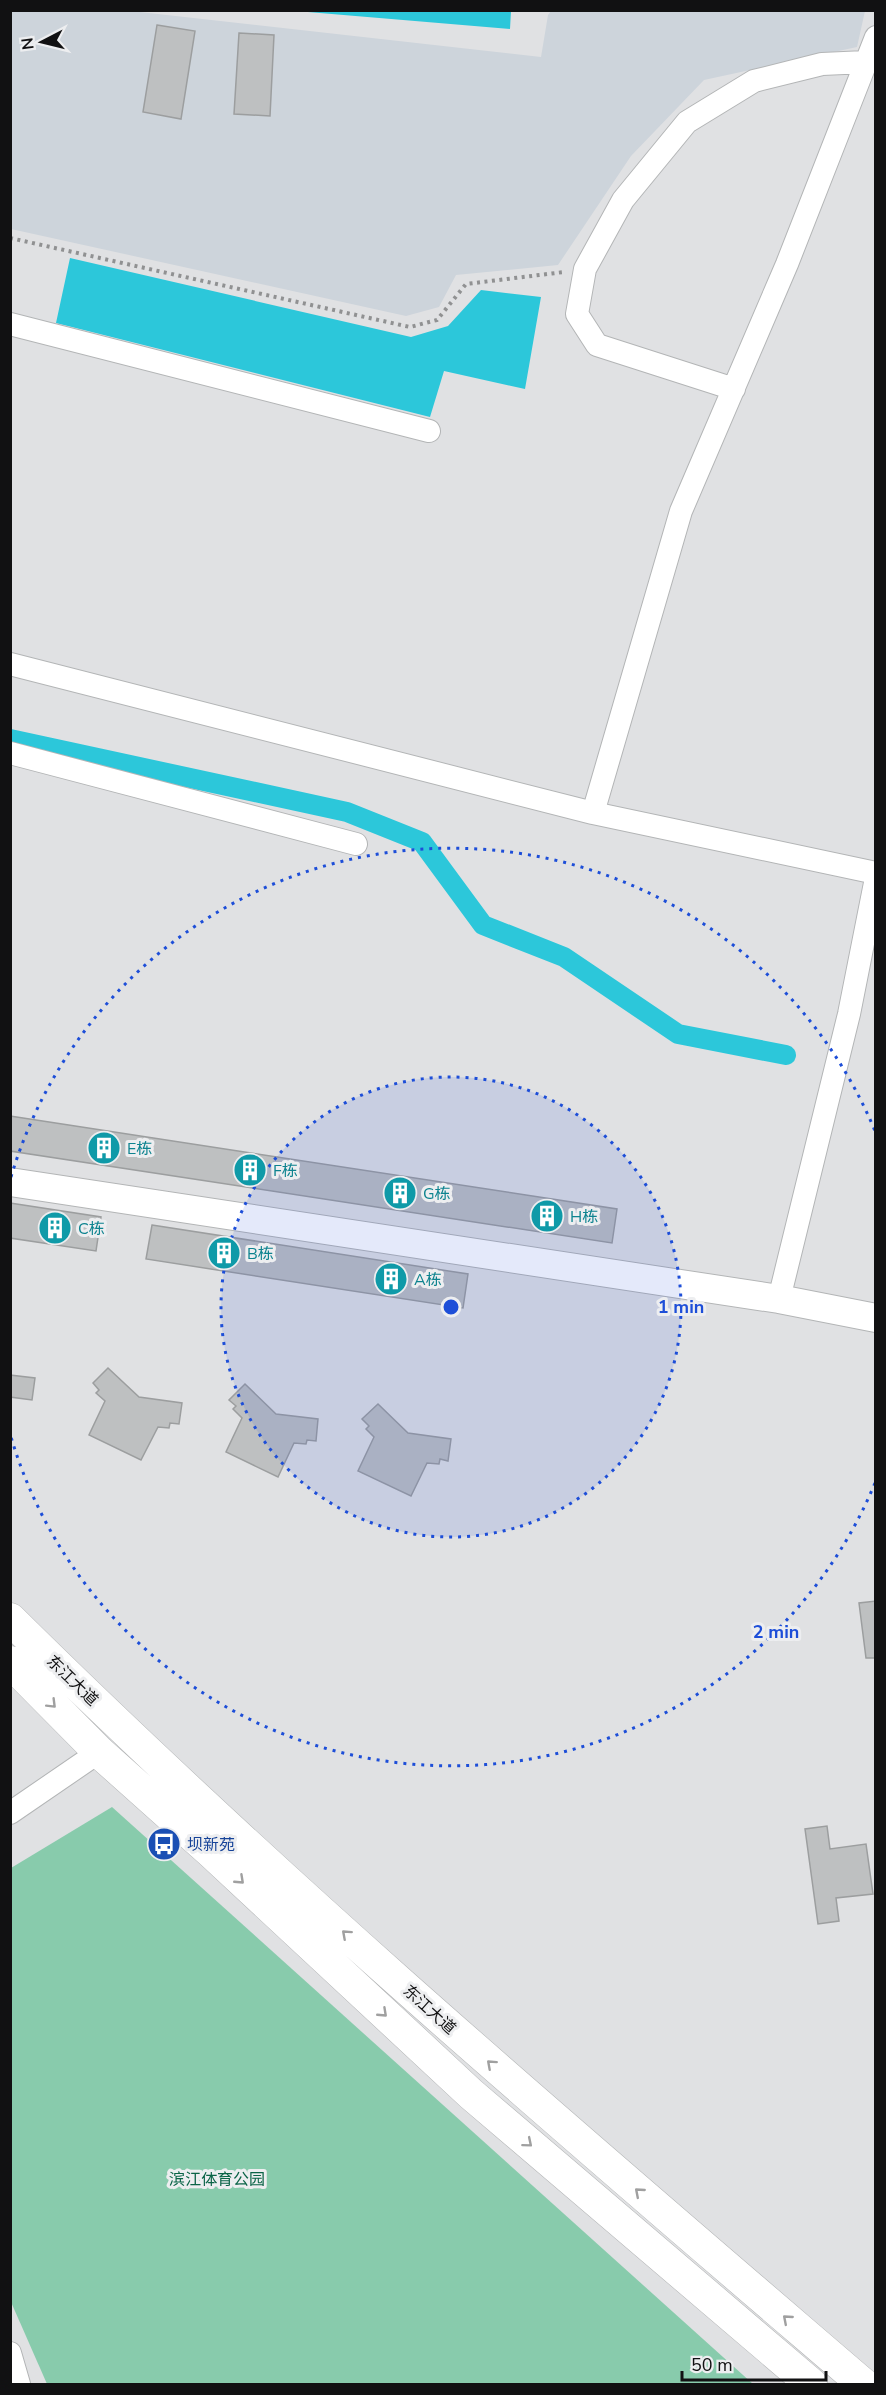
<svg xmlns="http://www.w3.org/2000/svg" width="886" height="2395" font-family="'Nunito Sans','Noto Sans SC',sans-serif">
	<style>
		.built { fill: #cdd4db }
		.green { fill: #88cbac }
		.water { fill: #2cc7da }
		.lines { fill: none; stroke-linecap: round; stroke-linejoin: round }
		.canal { stroke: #2cc7da; stroke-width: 20 }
		.building { fill: #bec0c1; stroke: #9c9e9f; stroke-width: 1.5 }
		.minor-casing { stroke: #b3b5b6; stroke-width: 24 }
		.tertiary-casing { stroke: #b3b5b6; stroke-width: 30 }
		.secondary-casing { stroke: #b3b5b6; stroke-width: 33 }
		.path { stroke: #909192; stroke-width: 4; stroke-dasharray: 3 4.5; stroke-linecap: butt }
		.minor { stroke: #fff; stroke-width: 22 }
		.tertiary { stroke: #fff; stroke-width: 28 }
		.secondary { stroke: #fff; stroke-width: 32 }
		.oneway { stroke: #a0a0a0 }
		.ring { fill: none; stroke: #1d4ed8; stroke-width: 3; stroke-dasharray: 3 6 }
		.labels { text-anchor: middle; stroke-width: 6; stroke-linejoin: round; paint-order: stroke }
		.culture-label { font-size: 16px; fill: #0d838f; stroke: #edeef0; text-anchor: start }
		.street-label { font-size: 16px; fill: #111112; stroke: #edeef0 }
		.transit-label { font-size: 16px; fill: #164399; stroke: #edeef0; text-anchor: start }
		.park-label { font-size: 16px; fill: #0b6447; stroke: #edeef0 }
		.centre { fill: #1d4ed8; stroke: #edeef0; stroke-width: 3 }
		.ring-label { font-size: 18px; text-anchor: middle; font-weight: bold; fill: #1d4ed8; stroke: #edeef0; stroke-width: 6; stroke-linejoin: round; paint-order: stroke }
	</style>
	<rect width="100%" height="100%" fill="#e0e1e3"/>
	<!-- built -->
	<path class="built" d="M11,11H131L541,57L548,15L551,11H865L857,47L704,80L631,156L558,265L456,275L439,307L406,316L11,229Z"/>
	<!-- green -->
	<path class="green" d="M112,1807L753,2384H47L11,2302V1868Z"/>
	<!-- water -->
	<path class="water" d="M296,11H511L510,29Z
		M70,258L411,337L448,326L481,290L541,297L525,389L444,371L430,417L56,323Z"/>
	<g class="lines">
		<!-- canal -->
		<path class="canal" d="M10,739L347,812L422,842L483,925L564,957L678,1034L786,1055"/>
	</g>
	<!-- building -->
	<path class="building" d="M157,25L195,31L181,119L143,112Z
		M239,33L274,35L270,116L234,114Z
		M10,1116L617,1209L612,1243L10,1151Z
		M10,1203L101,1217L96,1251L10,1238Z
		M152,1225L468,1274L463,1308L146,1259Z
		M108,1368L139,1397L182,1403L179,1424L170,1423L169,1428L158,1427L141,1460L89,1435L105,1401L96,1393L99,1390L93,1383Z
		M10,1375L35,1378L32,1400L10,1397Z
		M245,1384L276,1414L318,1419L316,1441L307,1440L306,1444L294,1443L278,1477L226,1452L242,1418L233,1409L236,1406L229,1400Z
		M378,1404L408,1433L451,1439L448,1461L440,1459L439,1464L427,1463L411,1496L358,1471L374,1437L366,1429L369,1426L362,1419Z
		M876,1601V1658H866L859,1603Z
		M827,1826L830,1849L866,1844L873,1894L836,1898L839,1921L818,1924L805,1829Z"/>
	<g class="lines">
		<defs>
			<path id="minor" d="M10,324L429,431
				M734,389L597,345L577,314L585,269L623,200L687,122L754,81L822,64L866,62
				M10,664L593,813L876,873
				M10,753L356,844
				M593,813L681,511L787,264L876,37
				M779,1299L849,1014L876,878
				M10,1813L99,1752
				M10,2353L19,2384"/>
			<path id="tertiary" d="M10,1182L779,1299L876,1318"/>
			<path id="secondary" d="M10,1619C282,1888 573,2135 863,2384
				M10,1662L99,1752L211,1852L471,2094L811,2384"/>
		</defs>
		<!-- minor casing -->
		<use href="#minor" class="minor-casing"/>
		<!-- tertiary casing -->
		<use href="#tertiary" class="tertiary-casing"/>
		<!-- secondary casing -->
		<use href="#secondary" class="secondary-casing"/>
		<!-- path -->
		<path class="path" d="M10,238L410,327L437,320L466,284L564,272"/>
		<!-- minor -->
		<use href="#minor" class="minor"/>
		<!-- tertiary -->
		<use href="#tertiary" class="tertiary"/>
		<!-- secondary -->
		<use href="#secondary" class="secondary"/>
	</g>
	<!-- one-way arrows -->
	<defs><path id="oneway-chevron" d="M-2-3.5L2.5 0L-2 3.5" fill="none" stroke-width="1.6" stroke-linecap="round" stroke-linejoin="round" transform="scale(1.5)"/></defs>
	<g class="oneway">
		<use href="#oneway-chevron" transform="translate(52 1704) rotate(45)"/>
		<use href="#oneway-chevron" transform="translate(240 1880) rotate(43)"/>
		<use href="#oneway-chevron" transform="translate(346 1934) rotate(-138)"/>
		<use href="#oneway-chevron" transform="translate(383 2013) rotate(43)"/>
		<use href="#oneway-chevron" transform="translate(491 2064) rotate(-138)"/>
		<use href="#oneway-chevron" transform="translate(528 2143) rotate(40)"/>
		<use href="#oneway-chevron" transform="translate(639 2192) rotate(-139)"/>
		<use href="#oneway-chevron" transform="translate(787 2319) rotate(-139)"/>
	</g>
	<!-- distance rings -->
	<circle cx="451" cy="1307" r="230" fill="#1d4ed8" fill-opacity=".12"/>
	<g class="ring">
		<circle cx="451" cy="1307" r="230"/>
		<path d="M875 1483A459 459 0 0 1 11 1437M11 1177A459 459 0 0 1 875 1131"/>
	</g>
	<!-- icons -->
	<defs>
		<symbol id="building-disc" viewBox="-11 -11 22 22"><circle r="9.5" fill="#0f9aa8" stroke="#edeef0"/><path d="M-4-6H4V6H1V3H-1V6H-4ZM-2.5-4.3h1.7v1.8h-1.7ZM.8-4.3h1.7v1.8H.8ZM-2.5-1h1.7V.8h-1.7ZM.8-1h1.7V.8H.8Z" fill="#fff"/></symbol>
		<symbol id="bus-disc" viewBox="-11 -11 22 22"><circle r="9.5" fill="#1a4fb4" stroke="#edeef0"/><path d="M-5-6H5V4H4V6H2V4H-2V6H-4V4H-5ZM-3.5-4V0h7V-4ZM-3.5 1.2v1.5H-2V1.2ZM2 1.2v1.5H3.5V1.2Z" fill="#fff"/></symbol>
	</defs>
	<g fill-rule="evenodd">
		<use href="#building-disc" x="85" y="1129" width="38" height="38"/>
		<use href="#building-disc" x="231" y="1151" width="38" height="38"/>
		<use href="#building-disc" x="381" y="1174" width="38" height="38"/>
		<use href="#building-disc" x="528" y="1197" width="38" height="38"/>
		<use href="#building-disc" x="36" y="1209" width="38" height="38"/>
		<use href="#building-disc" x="205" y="1234" width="38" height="38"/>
		<use href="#building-disc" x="372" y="1260" width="38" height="38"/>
		<use href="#bus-disc" x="145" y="1825" width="38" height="38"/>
	</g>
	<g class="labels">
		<!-- culture labels -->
		<g class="culture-label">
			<text x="127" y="1154">E栋</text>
			<text x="273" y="1176">F栋</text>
			<text x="423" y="1199">G栋</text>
			<text x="570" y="1222">H栋</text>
			<text x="78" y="1234">C栋</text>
			<text x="247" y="1259">B栋</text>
			<text x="414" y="1285">A栋</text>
		</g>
		<!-- street labels -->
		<g class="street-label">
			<text transform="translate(73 1680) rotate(44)" y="6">东江大道</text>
			<text transform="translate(430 2009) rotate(42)" y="6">东江大道</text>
		</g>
		<!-- transit labels -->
		<g class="transit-label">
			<text x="187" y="1850">坝新苑</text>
		</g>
		<!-- park labels -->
		<g class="park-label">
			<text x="217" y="2185">滨江体育公园</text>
		</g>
	</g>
	<circle cx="451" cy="1307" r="9" class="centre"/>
	<g class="ring-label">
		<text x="681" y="1313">1 min</text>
		<text x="776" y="1638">2 min</text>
	</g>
	<!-- border -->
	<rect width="886" height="2395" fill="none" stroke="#111112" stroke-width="24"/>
	<!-- north arrow -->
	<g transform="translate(42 42) rotate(263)" stroke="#edeef0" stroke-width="4.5" paint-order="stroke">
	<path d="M0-4.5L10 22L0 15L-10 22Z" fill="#111112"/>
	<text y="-9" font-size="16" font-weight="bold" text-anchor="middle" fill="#111112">N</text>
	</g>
	<!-- scale -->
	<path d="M682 2371v9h144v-9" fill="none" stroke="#111112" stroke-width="3"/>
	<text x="691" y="2371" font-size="18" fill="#111112" stroke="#edeef0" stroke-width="4.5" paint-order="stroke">50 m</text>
</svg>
